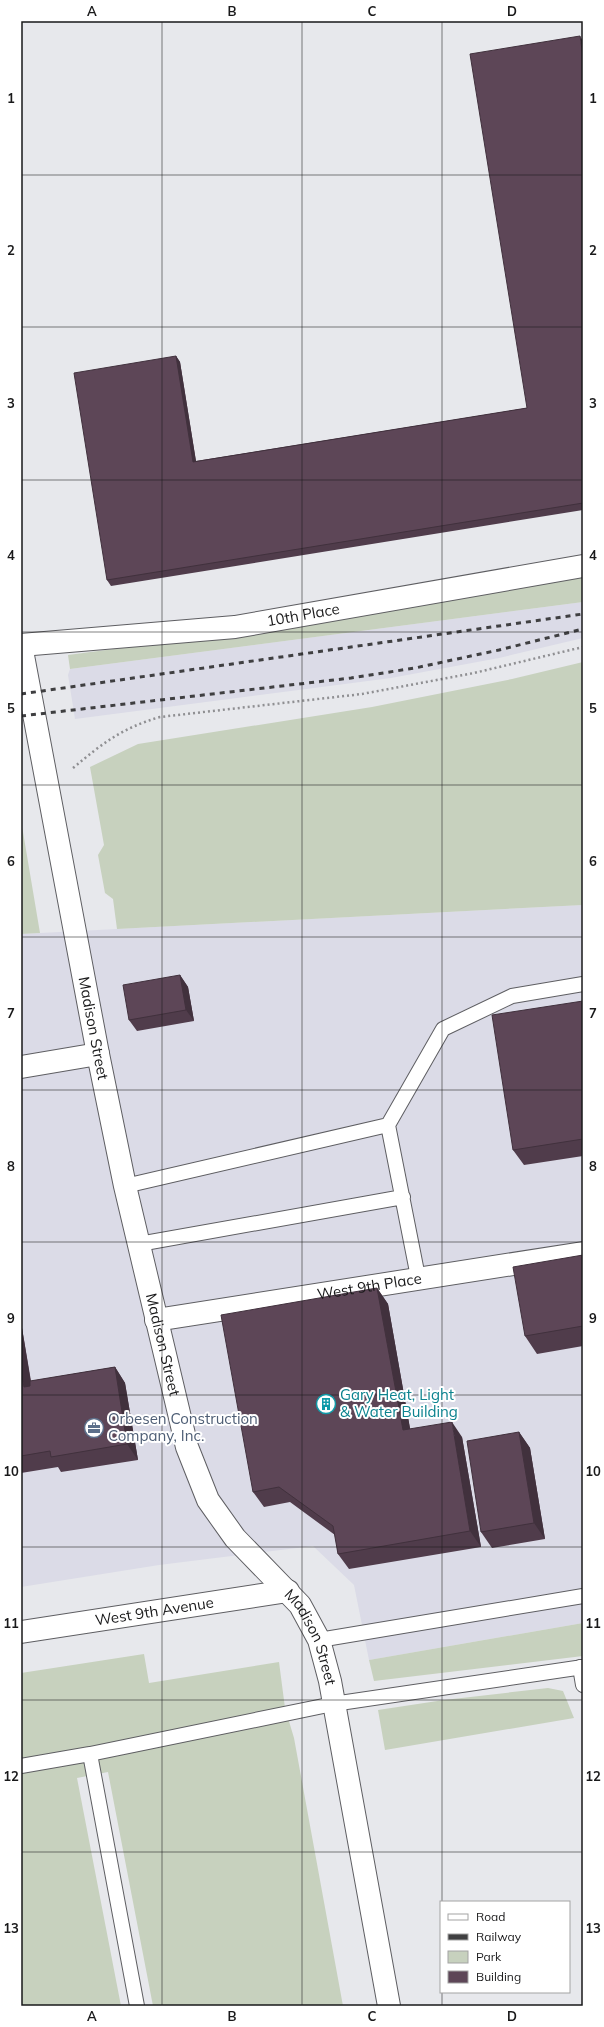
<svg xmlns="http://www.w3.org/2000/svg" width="604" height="2027" font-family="Mulish,sans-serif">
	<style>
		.built { fill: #dbdbe7 }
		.green { fill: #c7d1be }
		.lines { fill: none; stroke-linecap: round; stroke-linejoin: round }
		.lane-casing { stroke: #5e5e62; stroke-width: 16 }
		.street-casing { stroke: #5e5e62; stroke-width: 24 }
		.secondary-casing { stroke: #5e5e62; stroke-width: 24 }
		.path { stroke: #8f8f92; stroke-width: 2.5; stroke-dasharray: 2 3; stroke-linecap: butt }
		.lane { stroke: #fff; stroke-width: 14 }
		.street { stroke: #fff; stroke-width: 22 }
		.secondary { stroke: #fff; stroke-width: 22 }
		.rail { stroke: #3f3f41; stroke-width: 3; stroke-dasharray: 5 5; stroke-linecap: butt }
		.wall { fill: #503c4b }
		.shaded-wall { fill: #41313d }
		.building { fill: #5d4657; stroke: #41313d }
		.grid { fill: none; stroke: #19191a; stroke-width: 1; stroke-opacity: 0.55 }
		.labels { text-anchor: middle; stroke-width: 4; stroke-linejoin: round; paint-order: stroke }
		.street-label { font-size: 15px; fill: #19191a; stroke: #fff }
		.culture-label { font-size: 15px; fill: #0d838f; stroke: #fff; text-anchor: start }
		.service-label { font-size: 15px; fill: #4e5e75; stroke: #fff; text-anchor: start }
		.neatline { fill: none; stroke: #19191a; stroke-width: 1.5 }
		.grid-label { font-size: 13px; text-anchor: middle; font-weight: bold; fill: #19191a }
	</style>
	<rect width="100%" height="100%" fill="#e7e8ec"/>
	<!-- built -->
	<path class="built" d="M583,602V638L499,658L391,678L75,719L68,675L70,669Z
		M583,905V1623L369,1660L354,1585L313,1546L159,1565L21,1587V934Z"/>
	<!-- green -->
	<path class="green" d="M583,577V602L70,669L68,655L235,633Z
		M583,662V905L117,929L113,899L105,893L98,855L104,845L90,767L138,744L372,707L512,679Z
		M21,824L23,832L40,933L21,934Z
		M583,1623V1656L374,1681L369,1660Z
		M144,1654L149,1683L279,1662L285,1708L294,1738L343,2006H153L108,1772L77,1778L121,2006H21V1673Z
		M548,1688L563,1691L574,1718L385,1750L378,1710L444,1700Z"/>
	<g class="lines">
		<defs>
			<path id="lane" d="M125,1186L388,1125
				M139,1244L403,1197
				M418,1277L388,1125L443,1029L512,996L583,984
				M319,1640L583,1596
				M580,1667L583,1685
				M90,1754L137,2006
				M21,1766L90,1754L333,1704L583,1667"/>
			<g id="street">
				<path id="s1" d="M21,645L235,627L583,566"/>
				<path d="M21,1067L98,1054"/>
				<path id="s2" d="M156,1320L583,1253"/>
			</g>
			<g id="secondary">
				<path id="s3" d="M21,645L98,1054L125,1186L187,1447L208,1500L235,1538L300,1605L319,1640L330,1681L389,2006"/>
				<path id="s4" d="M21,1632L288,1591"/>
			</g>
		</defs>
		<!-- lane casing -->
		<use href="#lane" class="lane-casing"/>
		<!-- street casing -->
		<use href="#street" class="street-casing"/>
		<!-- secondary casing -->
		<use href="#secondary" class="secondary-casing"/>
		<!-- path -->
		<path class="path" d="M73,768C103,743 122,728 160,717L362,694L474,673L583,647"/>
		<!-- lane -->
		<use href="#lane" class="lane"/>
		<!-- street -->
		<use href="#street" class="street"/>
		<!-- secondary -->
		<use href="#secondary" class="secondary"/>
		<!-- rail -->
		<path class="rail" d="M21,694L583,614
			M21,716L351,678L415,668L499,650L583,629"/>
	</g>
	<!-- wall -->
	<path class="wall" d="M583,41V510L111,586L107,580L176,356L180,362L196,461L527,408Z
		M180,975L188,987L194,1021L137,1031L129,1020Z
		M583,1001V1156L524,1165L513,1150Z
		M583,1255V1346L537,1354L525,1336Z
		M377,1288L388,1304L410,1429L462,1437L481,1547L349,1569L338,1554L335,1535L290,1502L264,1507L253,1492Z
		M21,1322L31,1381L115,1367L125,1383L138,1460L61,1472L58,1467L21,1473Z
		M519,1432L530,1448L545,1539L492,1548L481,1532Z"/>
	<!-- shaded-wall -->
	<path class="shaded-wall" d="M580,36L583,41V57Z
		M176,356L180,362L197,468L193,462Z
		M180,975L188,987L194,1021L186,1010Z
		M377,1288L388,1304L413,1445L403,1430Z
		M21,1322L34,1402L24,1387L21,1371Z
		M115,1367L125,1383L138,1460L127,1444Z
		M452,1422L462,1437L481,1547L470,1531Z
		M519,1432L530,1448L545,1539L534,1523Z"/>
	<!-- building -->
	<path class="building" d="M580,36L583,57V503L107,580L74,373L176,356L193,462L527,408L470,54Z
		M180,975L186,1010L129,1020L123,985Z
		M583,1001V1139L513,1150L492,1015Z
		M583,1255V1326L525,1336L513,1267Z
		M377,1288L403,1430L452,1422L470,1531L338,1554L333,1526L279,1487L253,1492L221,1315Z
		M115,1367L127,1444L51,1457L50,1451L21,1456V1371L24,1387L30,1386V1381Z
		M519,1432L534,1523L481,1532L467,1441Z"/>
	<!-- grid -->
	<path class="grid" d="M162,21V2006M302,21V2006M442,21V1902M21,175H583M21,327H583M21,480H583M21,632H583M21,785H583M21,937H583M21,1090H583M21,1242H583M21,1395H583M21,1547H583M21,1700H583M21,1852H583M442,1992V2006"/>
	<!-- icons -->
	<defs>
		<symbol id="building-ring" viewBox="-11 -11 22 22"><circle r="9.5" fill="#fff" stroke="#0f9aa8" stroke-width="1.5"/><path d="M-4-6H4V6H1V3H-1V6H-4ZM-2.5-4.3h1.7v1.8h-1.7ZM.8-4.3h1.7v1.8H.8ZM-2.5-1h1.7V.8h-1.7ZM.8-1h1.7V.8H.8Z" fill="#0f9aa8"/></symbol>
		<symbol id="office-ring" viewBox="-11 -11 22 22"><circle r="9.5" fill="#fff" stroke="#5c6f8a" stroke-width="1.5"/><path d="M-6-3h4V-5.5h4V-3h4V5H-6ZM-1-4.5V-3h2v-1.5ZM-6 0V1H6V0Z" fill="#5c6f8a"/></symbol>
	</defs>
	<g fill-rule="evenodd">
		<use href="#building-ring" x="315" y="1393" width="22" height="22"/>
		<use href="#office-ring" x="83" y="1417" width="22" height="22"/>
	</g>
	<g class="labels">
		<!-- street labels -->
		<g class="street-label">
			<text dy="5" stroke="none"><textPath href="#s1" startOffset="284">10th Place</textPath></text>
			<text dy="5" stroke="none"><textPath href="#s3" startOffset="390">Madison Street</textPath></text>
			<text dy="5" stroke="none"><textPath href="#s2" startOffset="216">West 9th Place</textPath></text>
			<text dy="5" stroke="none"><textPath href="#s3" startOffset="714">Madison Street</textPath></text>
			<text dy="5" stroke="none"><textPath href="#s4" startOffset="135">West 9th Avenue</textPath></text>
			<text dy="5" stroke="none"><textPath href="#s3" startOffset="1050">Madison Street</textPath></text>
		</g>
		<!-- culture labels -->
		<g class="culture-label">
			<text x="340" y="1400">Gary Heat, Light<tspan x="340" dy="17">&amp; Water Building</tspan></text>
		</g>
		<!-- service labels -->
		<g class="service-label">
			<text x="108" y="1424">Orbesen Construction<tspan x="108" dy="17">Company, Inc.</tspan></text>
		</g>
	</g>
	<!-- border -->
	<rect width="604" height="2027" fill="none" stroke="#ffffff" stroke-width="44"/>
	<!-- legend -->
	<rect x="440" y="1901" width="130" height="92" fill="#ffffff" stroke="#a3a3a3"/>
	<rect x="448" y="1914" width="20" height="6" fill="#ffffff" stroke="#a3a3a3"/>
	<text x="476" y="1921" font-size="12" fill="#19191a">Road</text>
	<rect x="448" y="1934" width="20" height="6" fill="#3f3f41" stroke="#a3a3a3"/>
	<text x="476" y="1941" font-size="12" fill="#19191a">Railway</text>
	<rect x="448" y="1951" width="20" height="12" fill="#c7d1be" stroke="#a3a3a3"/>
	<text x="476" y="1961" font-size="12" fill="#19191a">Park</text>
	<rect x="448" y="1971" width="20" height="12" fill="#5d4657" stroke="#a3a3a3"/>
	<text x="476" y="1981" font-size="12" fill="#19191a">Building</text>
	<rect x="22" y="22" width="560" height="1983" class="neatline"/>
	<g class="grid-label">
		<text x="92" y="16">A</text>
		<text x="232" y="16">B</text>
		<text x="372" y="16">C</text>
		<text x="512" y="16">D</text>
		<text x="11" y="103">1</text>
		<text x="593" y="103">1</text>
		<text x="11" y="255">2</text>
		<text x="593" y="255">2</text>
		<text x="11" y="408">3</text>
		<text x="593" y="408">3</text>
		<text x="11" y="560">4</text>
		<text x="593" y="560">4</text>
		<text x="11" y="713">5</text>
		<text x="593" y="713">5</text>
		<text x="11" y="866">6</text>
		<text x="593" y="866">6</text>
		<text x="11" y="1018">7</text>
		<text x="593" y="1018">7</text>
		<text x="11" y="1171">8</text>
		<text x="593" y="1171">8</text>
		<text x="11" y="1323">9</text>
		<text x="593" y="1323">9</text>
		<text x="11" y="1476">10</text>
		<text x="593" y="1476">10</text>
		<text x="11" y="1628">11</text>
		<text x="593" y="1628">11</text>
		<text x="11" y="1781">12</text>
		<text x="593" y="1781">12</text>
		<text x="11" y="1933">13</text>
		<text x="593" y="1933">13</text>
		<text x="92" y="2021">A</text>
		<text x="232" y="2021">B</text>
		<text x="372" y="2021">C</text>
		<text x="512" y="2021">D</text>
	</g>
</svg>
